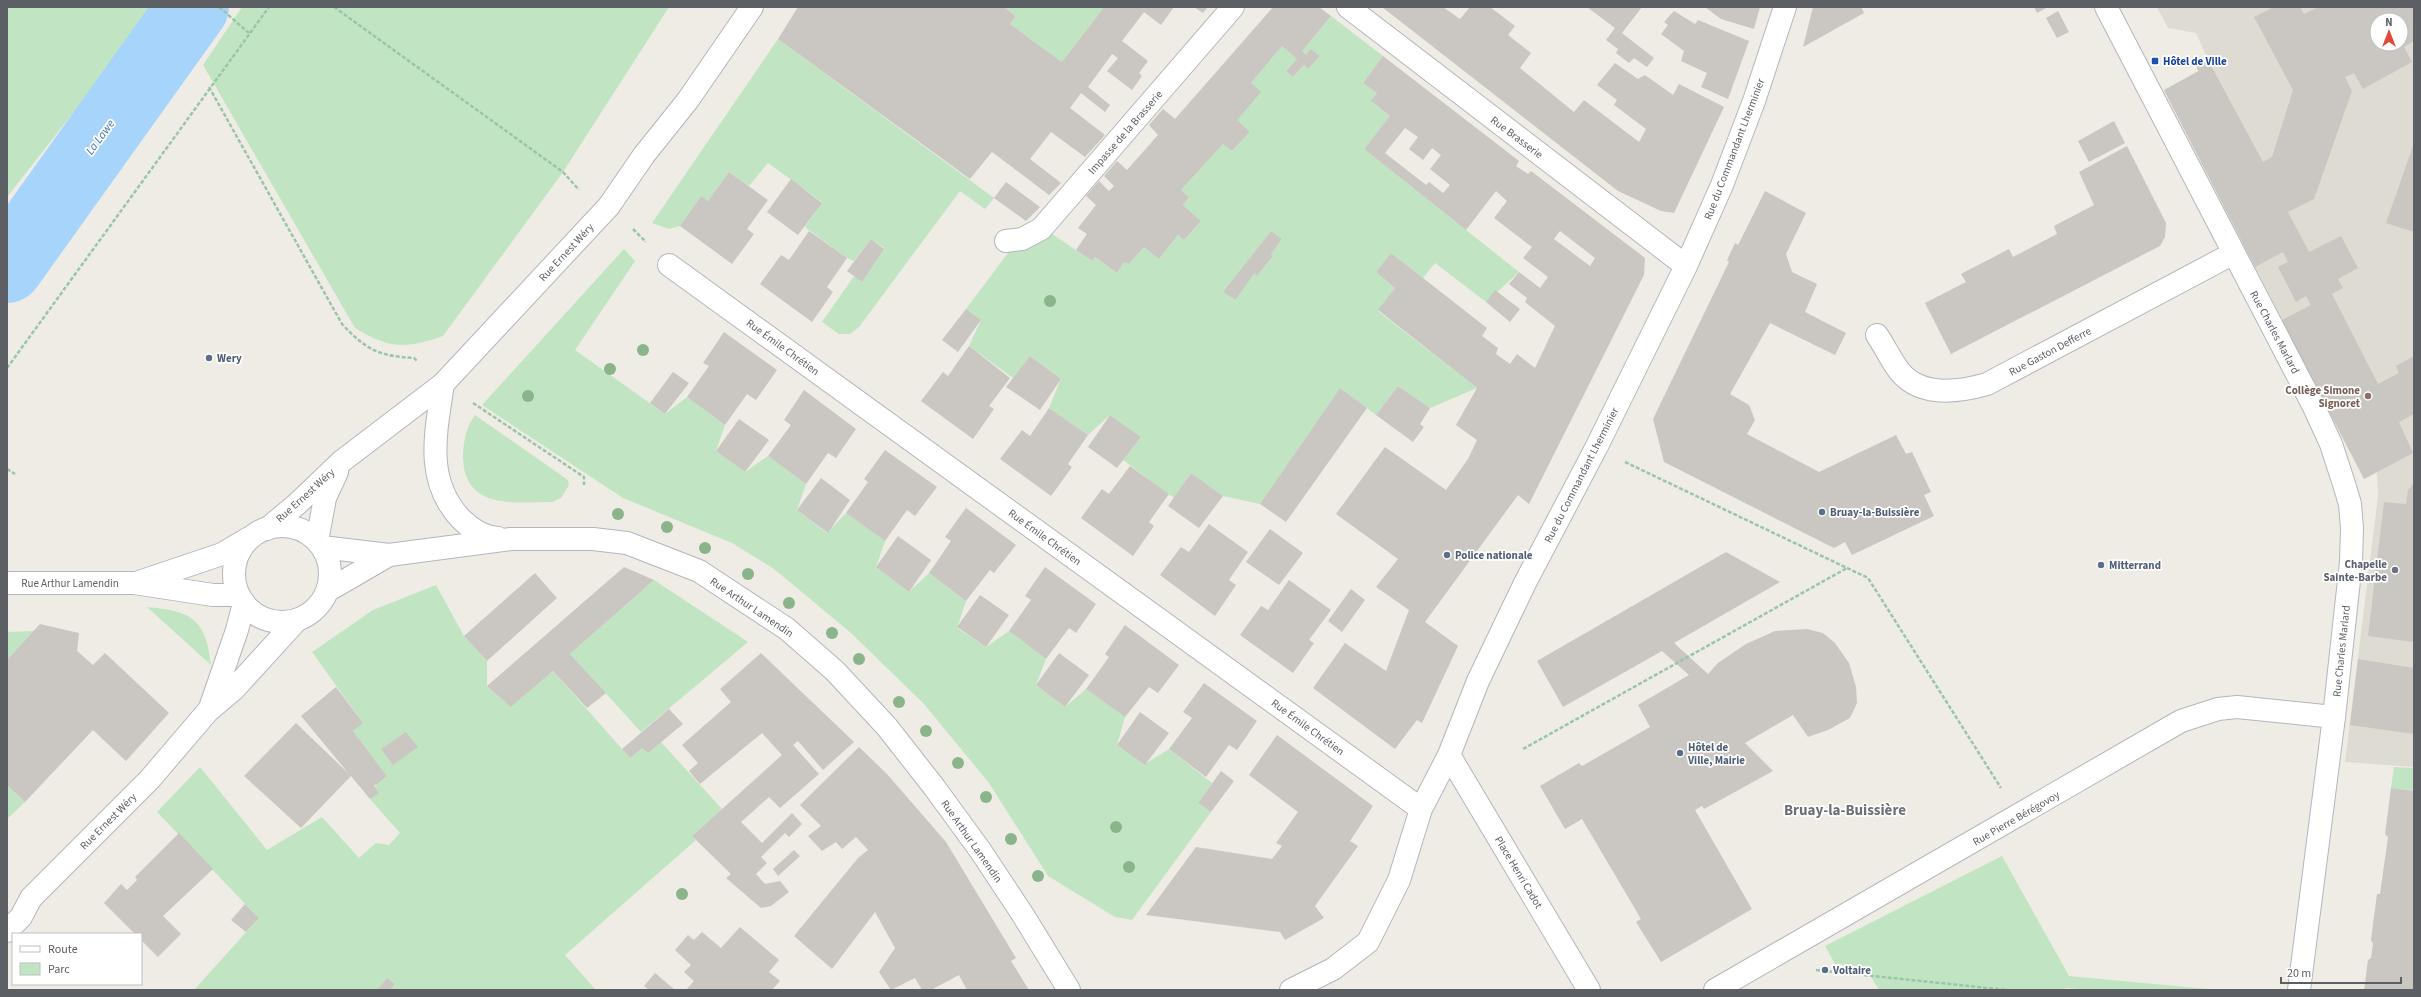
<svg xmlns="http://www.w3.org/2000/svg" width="2421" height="997" font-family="'Source Sans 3',sans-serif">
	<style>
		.education { fill: #dedbd2; fill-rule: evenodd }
		.green { fill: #c1e5c2; fill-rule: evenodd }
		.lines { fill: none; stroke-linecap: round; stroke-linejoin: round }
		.river { stroke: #a7d4fb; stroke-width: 72 }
		.building { fill: #cac6c1; fill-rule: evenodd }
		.street-casing { stroke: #b4b6bb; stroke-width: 24 }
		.secondary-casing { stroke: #b3b6bb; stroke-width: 24 }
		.path { stroke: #9bc5a8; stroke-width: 2.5; stroke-dasharray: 4 2; stroke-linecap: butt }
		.street { stroke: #fff; stroke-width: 22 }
		.secondary { stroke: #fff; stroke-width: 22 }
		.tree { fill: #8ab489 }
		.transit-dot { fill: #1a4fb4; stroke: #fff; stroke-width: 1.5 }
		.service-dot { fill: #5c6f8a; stroke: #fff; stroke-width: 1.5 }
		.education-dot { fill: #8d6e63; stroke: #fff; stroke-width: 1.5 }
		.worship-dot { fill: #6b7280; stroke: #fff; stroke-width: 1.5 }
		.labels { text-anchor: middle; stroke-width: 3.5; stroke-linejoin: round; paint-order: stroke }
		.transit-label { font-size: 11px; font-weight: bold; fill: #164399; stroke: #fff; text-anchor: start }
		.street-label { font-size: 11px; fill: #5c5f64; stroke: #fff }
		.service-label { font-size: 11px; font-weight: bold; fill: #4e5e75; stroke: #fff; text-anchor: start }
		.education-label { font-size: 11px; font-weight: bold; fill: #785e54; stroke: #fff; text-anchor: end }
		.worship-label { font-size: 11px; font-weight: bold; fill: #5b616d; stroke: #fff; text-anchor: end }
		.water-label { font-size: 12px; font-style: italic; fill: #4474ad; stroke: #fff }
		.district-label { font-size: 15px; font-weight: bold; fill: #6d7176; stroke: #fff }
	</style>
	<rect width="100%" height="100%" fill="#eeece4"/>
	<!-- education -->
	<path class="education" d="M2157,7H2414V767L2345,762L2378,496L2377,472L2364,479L2164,90L2198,71L2196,66L2208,60L2196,33L2168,28ZM2377,20H2401V44H2377Z"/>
	<!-- green -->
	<path class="green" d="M7,7H156L7,197Z
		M242,7H669L563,172L443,336C407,349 389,349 355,328L203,65Z
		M1003,7H1104L1062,62L1010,24L1016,16Z
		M1331,16L1383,56L1363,83L1377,93L1373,103L1390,116L1364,149L1519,272L1486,302L1435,263L1423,278L1391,253L1376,272L1395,288L1378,311L1477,388L1430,408L1398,386L1376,415L1340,388L1260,504L1223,496L1191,473L1174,498L1123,460L1141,437L1110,415L1088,435L1049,408L1061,379L1030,356L1013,378L969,346L981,320L966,309L1008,253L1032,246L1049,232L1092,261L1095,257L1117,273L1124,262L1129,264L1144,247L1159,259L1178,235L1184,240L1201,221L1183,205L1189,197L1181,190L1223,144L1232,151L1250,132L1237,120L1251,83L1282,46L1297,59L1286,71L1293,77L1304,65L1308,69L1320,56L1311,50L1306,55L1302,51ZM1271,231L1282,239L1271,254L1273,256L1257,276L1254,274L1234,300L1224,292Z
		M778,39L994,198L985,209L960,191L859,327L850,334H839L822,322L854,276L862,282L884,248L871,239L854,261L847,258L805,227L822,202L768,163L749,186L729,172L708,201L701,196L680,226L669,229L652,223Z
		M624,249L635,261L575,350L665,414L687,397L725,425L716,451L745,472L768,456L806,484L797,510L827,533L846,513L885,541L876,567L909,592L929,573L966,601L957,628L986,647L1009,631L1046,659L1036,685L1065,707L1086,689L1125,717L1117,745L1145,764L1169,749L1212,783L1198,803L1211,812L1132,920L1115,917L1048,876L989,783L924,704L851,633L774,569L732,543L623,498L482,405Z
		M475,415L568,480L569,485L561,498L553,502C516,502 465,511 463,458C463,443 466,427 475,415Z
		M654,580L748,642L641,732L570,654Z
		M436,585L464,636L487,661V686L511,707L553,671L630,758L642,748L648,753L661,742L722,809L692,836L696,840L565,955L596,990H390L395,984L387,978L377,990H194L259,918L157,812L200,767L267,850L322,817L359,858L376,843L389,845L400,833L370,799L377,783L387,776L353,731L363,723L312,652L373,610Z
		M147,607C191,611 206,618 211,665Z
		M34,631L7,660V632Z
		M2394,767L2414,768V791L2391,788Z
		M7,785L25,802L7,819Z
		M2002,856L2069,976L2218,990H2090L2066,988L2061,990H1879L1865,967L1835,964L1825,946Z"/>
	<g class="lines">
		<!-- river -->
		<path class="river" d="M7,267L193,7"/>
	</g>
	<!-- building -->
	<path class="building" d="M798,7H1003L1016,16L1010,24L1062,62L1104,7H1174L1161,25L1144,12L1122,41L1148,61L1139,73L1142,76L1132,90L1107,71L1118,58L1112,54L1088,87L1110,105L1105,112L1081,93L1070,108L1105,135L1085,157L1051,132L1030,159L1061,183L1049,195L992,152L970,179L789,47L778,39Z
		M1194,7H1208L1203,13Z
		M1273,7H1319L1331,16L1302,51L1306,55L1311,49L1320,56L1308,69L1304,65L1293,77L1286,71L1297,59L1282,46L1251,83L1261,92L1237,120L1250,132L1232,151L1223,144L1181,190L1189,197L1183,205L1201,221L1184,240L1178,235L1159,259L1144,247L1129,264L1124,262L1117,273L1095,257L1092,261L1076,250L1087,234L1078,228L1096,205L1086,196L1099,181L1109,191L1114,186L1104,176L1117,161L1127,170L1158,135L1149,125L1163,109L1175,119Z
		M1382,7H1443L1460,19L1470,7H1490L1515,26L1508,35L1531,53L1520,68L1574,112L1584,100L1639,142L1646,129L1614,105L1617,100L1597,85L1615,63L1638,79L1645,75L1673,95L1679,84L1724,107L1674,213L1661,211L1618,191Z
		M1587,7H1642L1622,33L1654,58L1647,67L1634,58L1629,63L1616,53L1618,49L1606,40L1615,28Z
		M1705,7H1760L1754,29L1721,19Z
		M1813,7H1861L1864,13L1803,47Z
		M2034,7H2048L2037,13Z
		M2274,7H2300L2304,14L2319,7H2414V41L2404,47L2412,62L2363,89L2354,73L2345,77L2352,91L2314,199L2288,212L2309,252L2341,236L2358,268L2338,279L2343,288L2332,294L2378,384L2399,373L2396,366L2414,356V414L2399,422L2413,453L2364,479L2282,320L2311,305L2306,296L2296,302L2278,267L2288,262L2283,252L2255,267L2164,90L2199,71L2196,66L2208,60L2263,162L2272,157L2293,90L2254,17ZM2377,20H2401V44H2377Z
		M1674,11L1695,24L1698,20L1749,41L1728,99L1701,87L1707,73L1681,61L1684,51L1661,34L1668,25L1664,22Z
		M2058,11L2069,32L2057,38L2046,18Z
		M1383,56L1519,161L1516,166L1528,174L1531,171L1645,258L1644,275L1529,504L1518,495L1425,622L1458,646L1422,723L1417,720L1395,749L1313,688L1345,643L1386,671L1409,610L1376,587L1398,559L1336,514L1385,447L1446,490L1468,459L1477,440L1456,425L1477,388L1378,310L1395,288L1376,272L1391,253L1487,328L1482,336L1498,348L1496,354L1510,364L1517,354L1535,368L1555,326L1525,302L1527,298L1509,284L1519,272L1540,288L1548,277L1523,258L1532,247L1494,218L1507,201L1496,191L1466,230L1364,149L1390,116L1371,101L1377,93L1363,83ZM1405,128L1418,137L1409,149L1423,160L1432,148L1441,155L1430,169L1450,185L1443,193L1429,182L1426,185L1385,153ZM1560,231L1595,258L1590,266L1554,239Z
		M2114,121L2125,143L2089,162L2078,141Z
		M2414,143V232L2386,223Z
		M2127,146L2166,223L2165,237L2160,246L1951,354L1925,303L1966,282L1961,274L2009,249L2013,257L2057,234L2054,226L2094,205L2079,172Z
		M729,172L768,200L747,229L754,234L732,264L680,226L701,196L708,201Z
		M791,179L822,203L798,235L767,212Z
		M1006,182L1040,207L1026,221L994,198Z
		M1765,191L1806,213L1786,254L1792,272L1817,284L1805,312L1846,333L1835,355L1770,323L1730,394L1749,405L1755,420L1747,434L1819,472L1896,435L1906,454L1912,452L1931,492L1924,495L1934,516L1852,555L1845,542L1834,548L1824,543L1664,462L1653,419L1729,262L1727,260L1735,243L1738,245Z
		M809,231L847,258L827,287L833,292L812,322L760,284L781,255L789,260Z
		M1271,231L1282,239L1271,254L1273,256L1257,276L1254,274L1235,300L1223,292Z
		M871,239L884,249L862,282L847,271Z
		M1495,290L1520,309L1510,322L1486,302Z
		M966,309L981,320L958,352L942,340Z
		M724,332L777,370L756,400L747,394L725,425L687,397L709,366L703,363Z
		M969,346L1010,378L989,406L994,409L973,439L921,401L943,372L948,376Z
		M1030,356L1061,379L1040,410L1006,387Z
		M673,372L689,383L665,414L650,403Z
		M1398,386L1430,408L1420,424L1424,427L1413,442L1376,415Z
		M1340,388L1367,408L1286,522L1260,504Z
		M804,390L856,429L836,458L828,453L806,484L768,456L791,425L784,420Z
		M1049,408L1088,435L1068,464L1072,467L1051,496L1000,459L1022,430L1030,436Z
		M1110,415L1141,437L1117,468L1088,447Z
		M739,419L769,440L745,472L716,451Z
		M885,450L937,487L915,516L907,510L885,541L846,513L868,482L864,479Z
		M1130,466L1169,494L1149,522L1154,526L1133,556L1081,518L1102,489L1109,494Z
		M1191,473L1223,496L1199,528L1168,506Z
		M821,478L850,500L828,533L797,510Z
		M2414,483V642L2368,636L2384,502L2406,504L2408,490Z
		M966,508L1016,545L994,573L990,570L966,601L929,573L951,541L945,537Z
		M1209,524L1248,552L1229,580L1236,585L1215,616L1160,575L1181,547L1189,552Z
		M1270,529L1303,553L1279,585L1246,562Z
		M898,536L931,560L909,592L876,567Z
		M1726,552L1780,582L1674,643L1708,674L1718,663L1746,644L1775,631L1807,629L1823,633L1835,643L1849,663L1856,687L1857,703L1850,718L1828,730L1808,737L1793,715L1745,743L1773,771L1704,809L1702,806L1695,810L1752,909L1661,962L1636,922L1641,919L1582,819L1565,829L1540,786L1579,763L1582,766L1650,727L1638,705L1689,675L1662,651L1563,707L1537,661Z
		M624,567L654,580L570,654L606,693L587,708L553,671L511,707L487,686Z
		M1045,567L1096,604L1076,633L1069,628L1046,659L1009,631L1031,600L1025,596Z
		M535,573L557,598L487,661L464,636Z
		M1289,580L1331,610L1309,640L1314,643L1293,673L1240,635L1261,606L1268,610Z
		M1351,589L1365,600L1342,632L1328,621Z
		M980,595L1009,615L986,647L957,627Z
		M40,624L79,633L77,651L93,665L105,653L169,713L126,761L93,730L25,802L7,785V660Z
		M1125,625L1179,665L1158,693L1149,687L1125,717L1086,689L1109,657L1105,654Z
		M761,653L854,742L823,770L798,741L793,745L819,774L780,808L769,797L741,822L762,843L792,813L802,824L789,837L785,833L761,857L767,863L756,874L765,884L780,881L789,892L771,906L761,908L726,878L731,874L692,836L782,755L762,733L700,784L689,771L698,763L682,745L731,702L720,689Z
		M1059,653L1089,675L1065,707L1036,685Z
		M2358,659L2414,668V734L2350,725Z
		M1204,683L1257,721L1237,750L1229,745L1206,777L1169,749L1192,718L1183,712Z
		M336,687L363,723L353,731L387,776L374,786L379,793L370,799L351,776L301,828L244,776L296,723L349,774L301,716Z
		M669,709L683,724L648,753L642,748L630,758L622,749Z
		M1140,712L1169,733L1145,765L1117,745Z
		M406,732L418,747L393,765L381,749Z
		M1277,735L1373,806L1350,841L1358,846L1315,906L1324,918L1285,940L1280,932L1146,915L1196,847L1272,859L1282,846L1276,843L1298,812L1249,775Z
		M859,747L887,774L946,842L1016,958L1011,961L1029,990H967L959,975L931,990H922L915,978L891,990L879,972L895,948L875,912L832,969L794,936L858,858L868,850L856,837L842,849L836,842L822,851L808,836L821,826L800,805Z
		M1221,771L1234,781L1211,812L1198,803Z
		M2391,788L2414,791V990H2364L2368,960L2371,958L2373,944L2371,940L2377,894H2380L2388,837L2385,834Z
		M179,833L213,869L163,916L181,934L158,957L141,940V934H135L104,903L121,884L127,890L137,880L135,877Z
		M794,850L800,856L778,876L773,869Z
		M245,904L259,918L246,932L231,920Z
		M740,927L779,960L769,972L780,981L772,990H686L694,981L684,972L691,965L675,950L688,935L694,940L702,932L721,948Z
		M655,973L675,990H649L644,986Z
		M387,978L395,984L390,990H377Z"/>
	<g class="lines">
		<defs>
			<path id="street" d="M1348,7L1686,266
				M2106,7L2313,405L2331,444L2344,484L2350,504L2352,528L2351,562L2334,717
				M1006,241L1022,239L1041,229L1233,7
				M669,265L1421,809
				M1877,335C1885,347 1891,360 1900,372C1921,397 1959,392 1987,384L2234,253
				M267,529L297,504L342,461L443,384L609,206L644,155L688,100L752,7
				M317,541L325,498L337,472
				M210,708L237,630L244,603
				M1449,755L1589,990
				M7,931L21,917L31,898L150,779L208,711L234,689L297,620
				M1291,990L1333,969L1368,942L1399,880L1421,809L1449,755L1478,681L1525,583L1596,448L1686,266L1722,185L1754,101L1785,7"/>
			<path id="secondary" d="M443,384C436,432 424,480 461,519C472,530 483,537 498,538
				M234 574a48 48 0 1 1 96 0a48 48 0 1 1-96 0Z
				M322,547L389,555L511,539H593L627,543L699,571L787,629L835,671L887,727L934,787L980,850L1023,915L1069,990
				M139,582L222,554L249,538
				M7,583H134L213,595H239
				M327,591L389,555
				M1715,990L2181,721L2218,709L2237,707L2334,717L2299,990"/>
		</defs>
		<!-- street casing -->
		<use href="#street" class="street-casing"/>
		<!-- secondary casing -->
		<use href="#secondary" class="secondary-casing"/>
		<!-- path -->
		<path class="path" d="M219,7L249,33
			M334,7L563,172L579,190
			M209,87L342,324C366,350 379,356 414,358L418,362
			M633,229L646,242
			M7,368L269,7
			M473,403L584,477V485
			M1625,462L1868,578L2001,788
			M7,469L15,474
			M1523,749L1847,568
			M1816,970L2007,990"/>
		<!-- street -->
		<use href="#street" class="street"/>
		<!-- secondary -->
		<use href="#secondary" class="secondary"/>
	</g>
	<!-- trees -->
	<g class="tree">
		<circle cx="1050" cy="301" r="6"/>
		<circle cx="643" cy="350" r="6"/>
		<circle cx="610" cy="369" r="6"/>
		<circle cx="528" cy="396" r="6"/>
		<circle cx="618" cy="514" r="6"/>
		<circle cx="667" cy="527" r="6"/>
		<circle cx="705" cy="548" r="6"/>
		<circle cx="748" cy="574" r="6"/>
		<circle cx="789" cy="603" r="6"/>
		<circle cx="832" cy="633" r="6"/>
		<circle cx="859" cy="659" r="6"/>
		<circle cx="899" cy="702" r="6"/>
		<circle cx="926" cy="731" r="6"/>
		<circle cx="958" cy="763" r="6"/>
		<circle cx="986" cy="797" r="6"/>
		<circle cx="1116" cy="827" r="6"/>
		<circle cx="1011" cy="839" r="6"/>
		<circle cx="1129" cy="867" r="6"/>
		<circle cx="1038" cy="876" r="6"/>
		<circle cx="682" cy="894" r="6"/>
	</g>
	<!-- markers -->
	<rect class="transit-dot" x="2151" y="57" width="8" height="8" rx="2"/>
	<g class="service-dot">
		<circle cx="209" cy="358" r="4"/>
		<circle cx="1822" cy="512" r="4"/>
		<circle cx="1447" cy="555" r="4"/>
		<circle cx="2101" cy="565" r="4"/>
		<circle cx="1680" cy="753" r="4"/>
		<circle cx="1825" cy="970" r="4"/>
	</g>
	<circle class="education-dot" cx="2368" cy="396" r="4"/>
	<circle class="worship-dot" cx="2395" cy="570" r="4"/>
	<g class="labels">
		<!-- transit labels -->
		<g class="transit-label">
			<text x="2163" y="65">Hôtel de Ville</text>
		</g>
		<!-- street labels -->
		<g class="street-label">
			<text transform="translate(1125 132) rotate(-49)" y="4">Impasse de la Brasserie</text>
			<text transform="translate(1517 137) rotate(37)" y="4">Rue Brasserie</text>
			<text transform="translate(1734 149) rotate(-69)" y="4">Rue du Commandant Lherminier</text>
			<text transform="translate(566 252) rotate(-47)" y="4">Rue Ernest Wéry</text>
			<text transform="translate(2275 332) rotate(62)" y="4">Rue Charles Marlard</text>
			<text transform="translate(783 347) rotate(36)" y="4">Rue Émile Chrétien</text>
			<text transform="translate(2050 351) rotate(-28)" y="4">Rue Gaston Defferre</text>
			<text transform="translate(1581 475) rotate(-63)" y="4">Rue du Commandant Lherminier</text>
			<text transform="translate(305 495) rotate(-42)" y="4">Rue Ernest Wéry</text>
			<text transform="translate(1045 537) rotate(36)" y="4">Rue Émile Chrétien</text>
			<text x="70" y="587">Rue Arthur Lamendin</text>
			<text transform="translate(752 607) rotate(34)" y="4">Rue Arthur Lamendin</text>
			<text transform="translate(2341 651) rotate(-84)" y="4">Rue Charles Marlard</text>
			<text transform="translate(1308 727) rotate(36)" y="4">Rue Émile Chrétien</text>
			<text transform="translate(2016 818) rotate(-30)" y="4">Rue Pierre Bérégovoy</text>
			<text transform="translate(108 821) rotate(-45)" y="4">Rue Ernest Wéry</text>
			<text transform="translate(972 841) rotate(55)" y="4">Rue Arthur Lamendin</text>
			<text transform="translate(1519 872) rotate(59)" y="4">Place Henri Cadot</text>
		</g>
		<!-- service labels -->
		<g class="service-label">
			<text x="217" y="362">Wery</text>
			<text x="1830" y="516">Bruay-la-Buissière</text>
			<text x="1455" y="559">Police nationale</text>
			<text x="2109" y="569">Mitterrand</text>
			<text x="1688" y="751">Hôtel de<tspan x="1688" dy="13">Ville, Mairie</tspan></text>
			<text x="1833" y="974">Voltaire</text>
		</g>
		<!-- education labels -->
		<g class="education-label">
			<text x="2360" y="394">Collège Simone<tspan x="2360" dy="13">Signoret</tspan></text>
		</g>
		<!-- worship labels -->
		<g class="worship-label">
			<text x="2387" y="568">Chapelle<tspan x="2387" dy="13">Sainte-Barbe</tspan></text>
		</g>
		<!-- water labels -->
		<g class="water-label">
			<text transform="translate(100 137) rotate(-54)" y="4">La Lawe</text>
		</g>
		<!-- district labels -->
		<g class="district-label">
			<text x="1845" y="815">Bruay-la-Buissière</text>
		</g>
	</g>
	<!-- border -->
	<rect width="2421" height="997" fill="none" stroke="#5c5f64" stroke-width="16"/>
	<!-- legend -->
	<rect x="12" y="933" width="130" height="52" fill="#ffffff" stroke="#bebfc1"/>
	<rect x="20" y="946" width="20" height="6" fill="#ffffff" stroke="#bebfc1"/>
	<text x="48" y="953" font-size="12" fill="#5c5f64">Route</text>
	<rect x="20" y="963" width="20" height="12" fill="#c1e5c2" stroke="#bebfc1"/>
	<text x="48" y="973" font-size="12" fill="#5c5f64">Parc</text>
	<!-- north arrow -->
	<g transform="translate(2389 32)"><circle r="19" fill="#ffffff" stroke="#bebfc1"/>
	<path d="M0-3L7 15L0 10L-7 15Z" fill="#e24836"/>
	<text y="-6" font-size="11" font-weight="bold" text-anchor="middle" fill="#5c5f64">N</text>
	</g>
	<!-- scale -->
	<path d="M2281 977v6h120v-6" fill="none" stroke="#5c5f64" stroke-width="2"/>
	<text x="2287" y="977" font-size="12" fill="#5c5f64" stroke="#ffffff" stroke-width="3" paint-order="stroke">20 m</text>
</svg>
